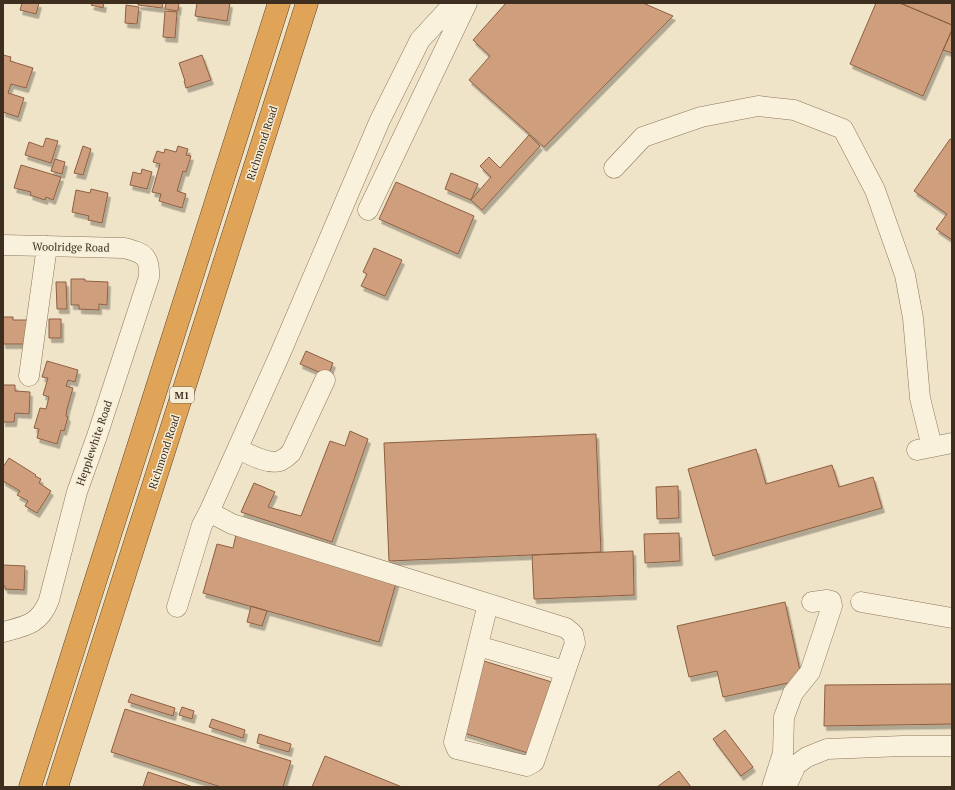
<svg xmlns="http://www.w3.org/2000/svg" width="955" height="790" font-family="'PT Serif',serif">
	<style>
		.building { fill: #cf9f7d; stroke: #8d5f41; filter: url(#shadow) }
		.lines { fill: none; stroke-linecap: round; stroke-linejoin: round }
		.minor-casing { stroke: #8d765c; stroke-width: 21 }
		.highway-casing { stroke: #5b4430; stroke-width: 23 }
		.minor { stroke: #faf1dc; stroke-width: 20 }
		.highway { stroke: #e0a458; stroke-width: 22 }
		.labels { text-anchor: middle; stroke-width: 3; stroke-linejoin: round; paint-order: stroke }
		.shield { fill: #f7eed8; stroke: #756857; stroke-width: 1 }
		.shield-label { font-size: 10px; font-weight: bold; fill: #3d2e20 }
		.street-label { font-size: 11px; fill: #3d2e20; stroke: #f7eed8 }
	</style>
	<defs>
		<filter id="shadow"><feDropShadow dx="2.5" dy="4.5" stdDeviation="0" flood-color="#0004"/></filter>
	</defs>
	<rect width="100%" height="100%" fill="#f0e4c8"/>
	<!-- building -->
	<path class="building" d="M22,3H39L36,14L20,10Z
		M92,3H104L103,8L91,5Z
		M138,3H163L162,8L138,5Z
		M166,3H179L178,11L165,9Z
		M197,3H230L227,21L195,16Z
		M506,3H643L673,16L544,147L469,80L490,56L473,40Z
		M876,3H900L952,25V30L923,96L850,64Z
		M900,3H952V25Z
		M126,5L139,7L137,24L125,23Z
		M165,11L177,12L175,38L163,37Z
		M952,30V53L943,50Z
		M3,55L11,57L10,61L33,68L26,88L11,84L8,93L24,98L18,117L3,112Z
		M202,55L211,80L186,88L184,81H185L179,63Z
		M529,135L540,146L482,210L471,200L491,177L480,166L489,157L500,168Z
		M46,138L58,141L51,163L25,155L29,142L43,147Z
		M950,139L952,140V240L936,229L947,214L914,191Z
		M83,146L91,149L83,175L74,173Z
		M178,146L188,149L186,155L191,156L186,172L183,171L177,191L186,194L182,208L159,201L161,194L152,192L160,164L153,162L157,151L164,153L165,149L176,152Z
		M55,159L65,162L62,174L51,171Z
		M21,165L61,177L53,200L46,197L45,200L30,195L31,192L14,188Z
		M142,169L152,172L147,189L130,185L133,172L141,174Z
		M451,173L478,184L471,200L445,189Z
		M396,182L474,216L458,254L379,219Z
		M91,189L108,193L102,223L88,220L89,216L72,212L76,190L90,193Z
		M374,248L402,260L385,296L361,286L367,274L363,272Z
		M71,279H85V281L108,282L107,305L99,304V310L79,309V305H71Z
		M56,282H66L67,309H57Z
		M3,317H13V320H30L29,344H3Z
		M49,319H61V338H49Z
		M306,351L333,363L328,376L300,364Z
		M47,361L78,370L75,382L68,380L66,386L73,388L67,409L66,416L68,417L64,431L61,430L57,444L37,438L39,429L34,428L40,408L46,409L49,397L43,395L48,378L42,377Z
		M3,385H15V391L30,392L29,414L15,413L14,422H3Z
		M350,431L368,439L332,542L241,512L254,483L275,492L268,507L301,516L330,441L345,446Z
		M596,434L601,552L389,561L384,443Z
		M756,449L766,484L832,465L839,487L873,477L882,508L713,556L688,469Z
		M9,458L36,475L35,476L41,479L39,483L51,491L37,513L25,506L28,501L17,495L20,491L3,481V467Z
		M678,486L679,518L657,519L656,487Z
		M679,533L680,561L645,563L644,534Z
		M236,535L397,580L379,642L203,593L217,544L233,548Z
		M633,551L634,595L534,599L532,555Z
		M3,565L25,566L24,590L5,589V586H3Z
		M785,602L802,680L723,697L717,671L689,677L677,626Z
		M251,606L267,611L262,626L247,622Z
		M484,661L555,683L531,754L464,733Z
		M952,684V724L824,726L825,685Z
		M131,694L175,708L173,716L128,702Z
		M182,707L194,711L192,719L179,715Z
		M125,709L291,761L283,787H221L111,752Z
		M212,719L245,730L243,738L209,727Z
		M725,730L753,767L741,776L713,739Z
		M259,734L291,744L289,752L257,743Z
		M325,756L402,787H312Z
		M679,771L691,787H657Z
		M148,772L193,787H143Z"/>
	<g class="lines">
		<defs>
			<path id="minor" d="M454,3L420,40L380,120L280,354L209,512L232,524L566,628L573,634L575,643L534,762L527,766L457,749L454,742L488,604
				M614,168L643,137L701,117L758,106L794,110L843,129L875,190L905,275L913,318L920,398L932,447
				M368,210L467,3
				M3,245L124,248C144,253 150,256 149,277L97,436L77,492L49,600C40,624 26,626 3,632
				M29,376L47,246
				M238,449C249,454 268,465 280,461C284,459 288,456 291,453L325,380
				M917,450L952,443
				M861,602L952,618
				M177,607L202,525L209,512
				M478,646L565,671
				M772,787L783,753L784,717L793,693L810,672L832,606L831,601L827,600L812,602
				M786,787L796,765L807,757L827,749L903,746H952"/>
			<path id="highway" d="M30,787L279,3
				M57,787L307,3"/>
		</defs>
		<!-- minor casing -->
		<use href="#minor" class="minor-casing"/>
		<!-- highway casing -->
		<use href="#highway" class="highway-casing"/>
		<!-- minor -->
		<use href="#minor" class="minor"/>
		<!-- highway -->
		<use href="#highway" class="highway"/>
	</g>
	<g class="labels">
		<!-- shield labels -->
		<rect class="shield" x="170" y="387" width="24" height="16" rx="3"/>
		<g class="shield-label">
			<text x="182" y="399">M1</text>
		</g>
		<!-- street labels -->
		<g class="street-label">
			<text transform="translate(262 143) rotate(-72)" y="4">Richmond Road</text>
			<text transform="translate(71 247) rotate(1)" y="4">Woolridge Road</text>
			<text transform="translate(94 443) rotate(-71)" y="4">Hepplewhite Road</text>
			<text transform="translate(164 452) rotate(-72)" y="4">Richmond Road</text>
		</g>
	</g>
	<!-- border -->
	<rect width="955" height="790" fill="none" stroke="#3d2e20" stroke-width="8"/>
</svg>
